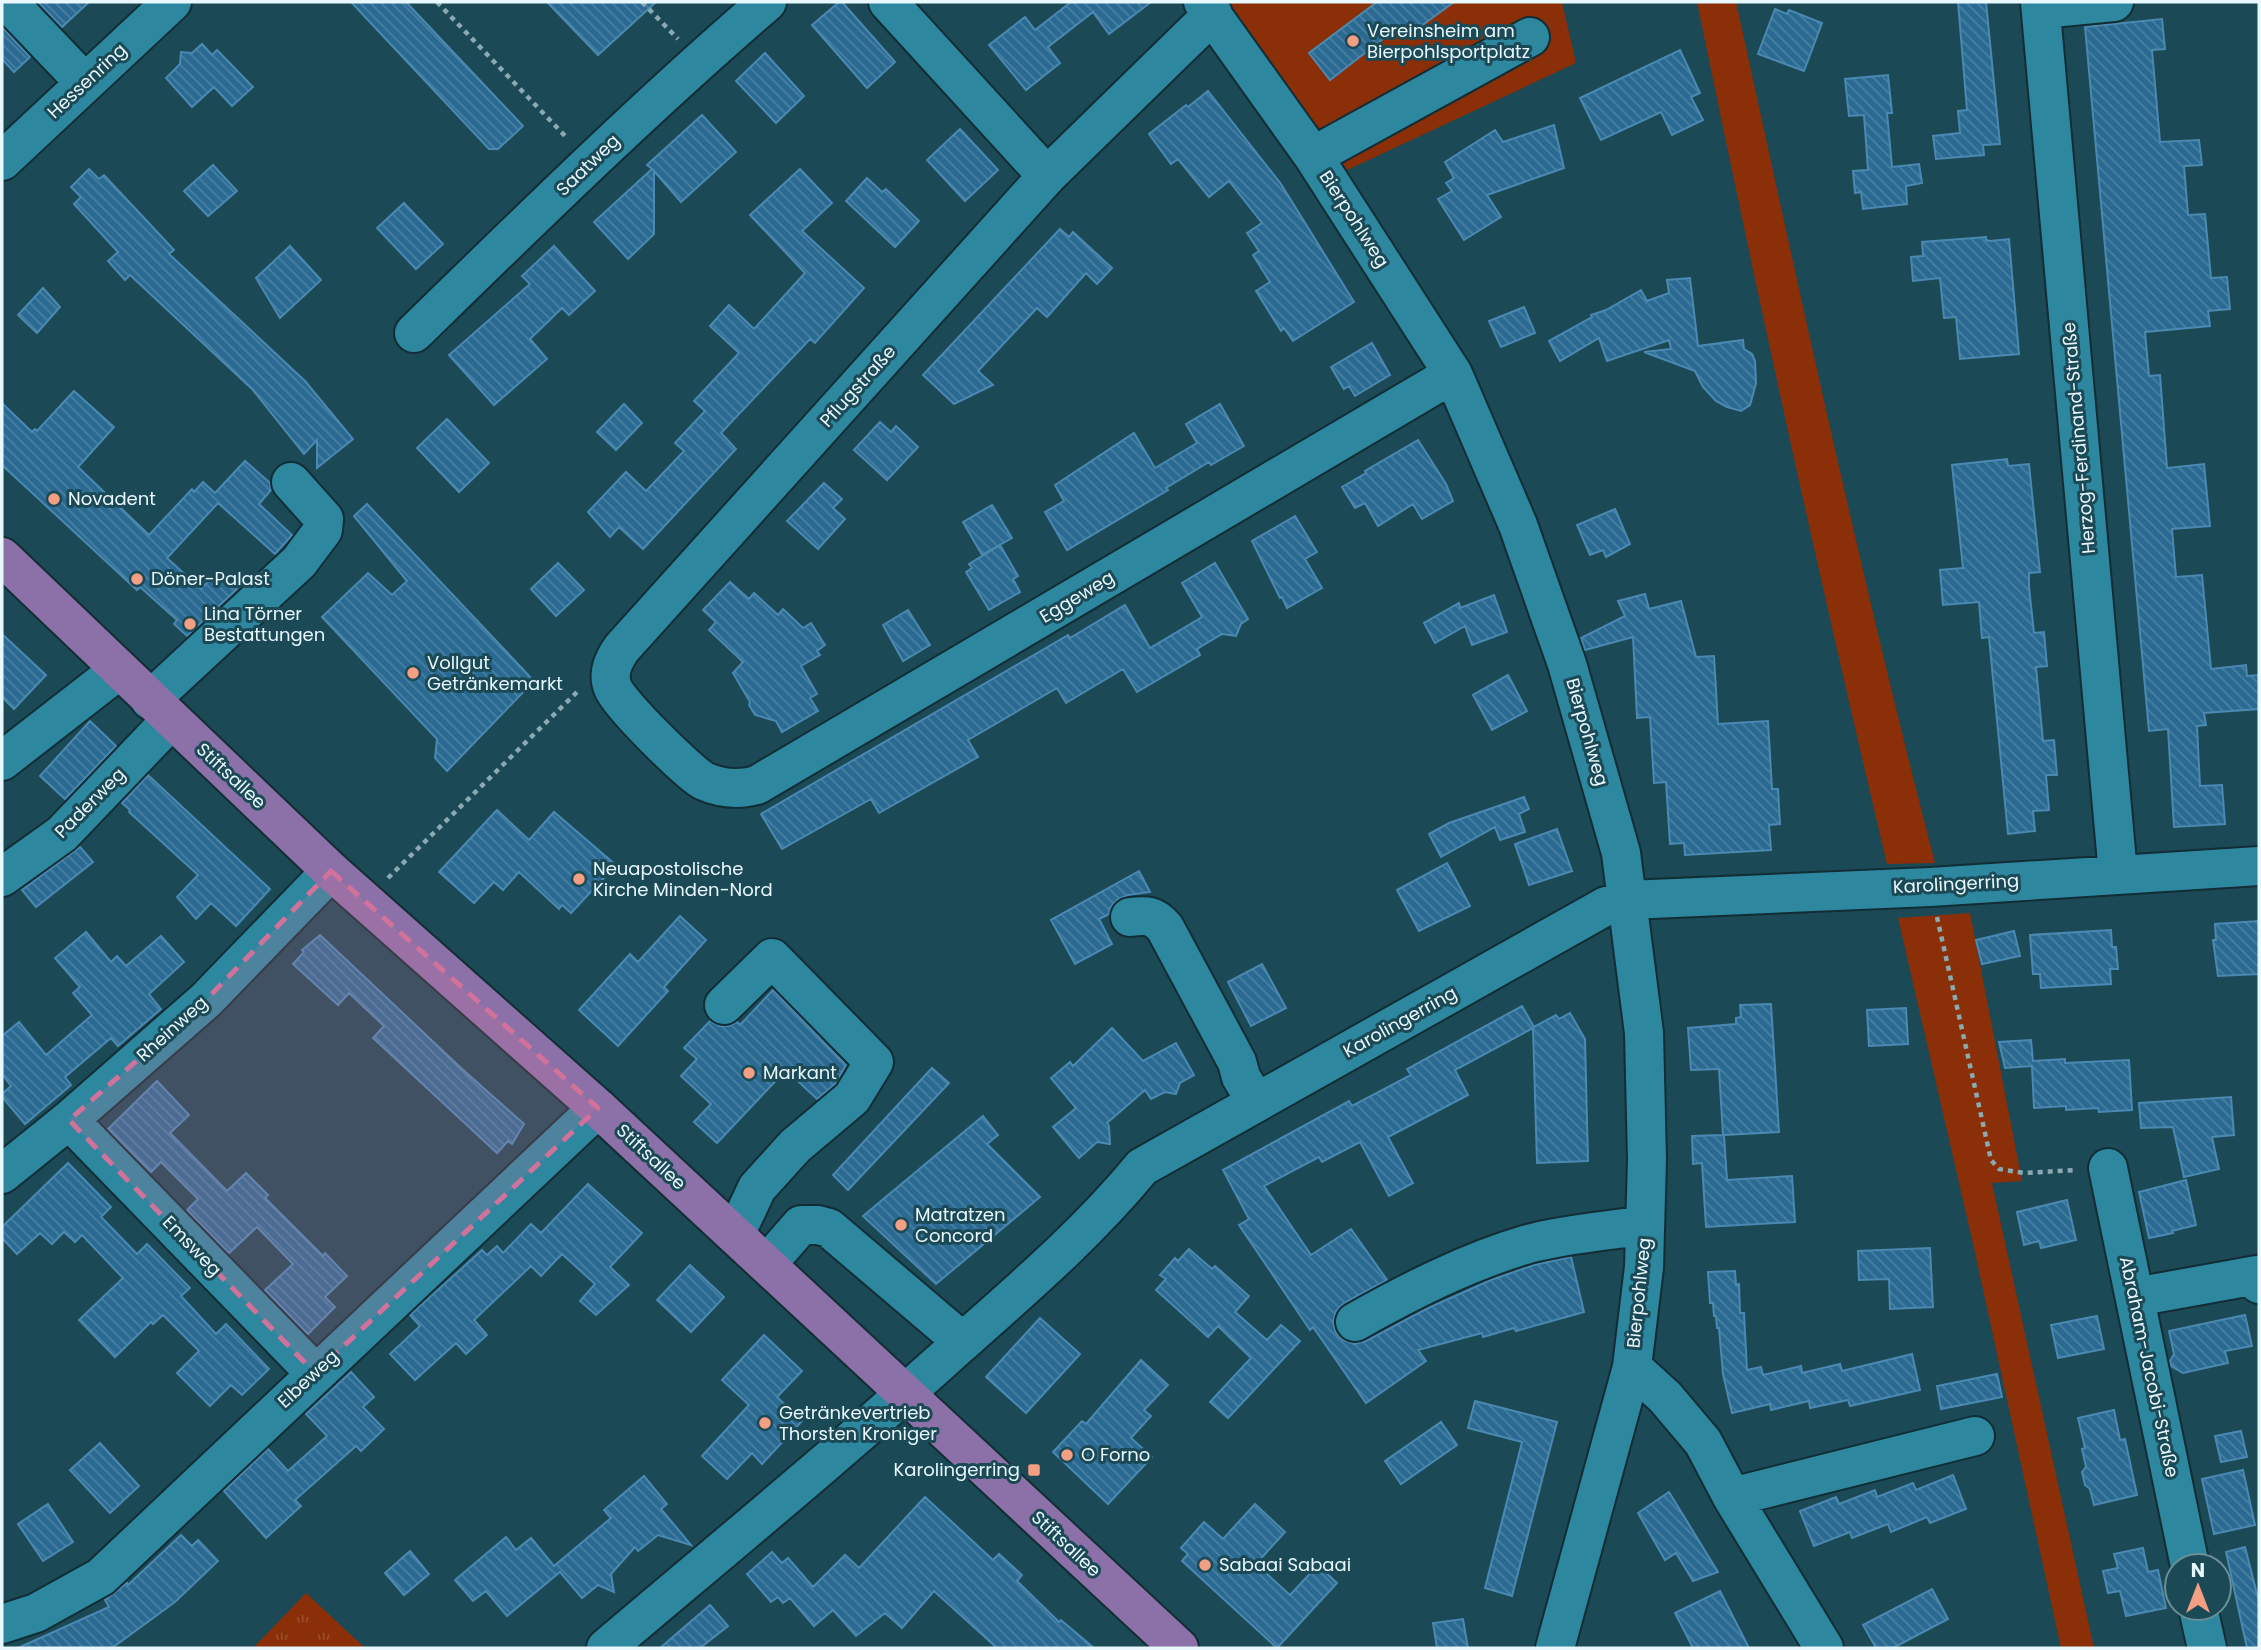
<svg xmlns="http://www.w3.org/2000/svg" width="2261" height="1650" font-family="Poppins,sans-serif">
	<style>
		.green { fill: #8a2f07 }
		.park { fill: url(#park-tufts) }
		.building { fill: url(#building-back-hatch); stroke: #4b89b2; stroke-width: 2 }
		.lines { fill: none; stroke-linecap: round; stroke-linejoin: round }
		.minor-casing { stroke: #122d35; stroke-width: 42 }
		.major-casing { stroke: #122d35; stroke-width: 42 }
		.path { stroke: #8ba9b1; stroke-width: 4.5; stroke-dasharray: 5 5; stroke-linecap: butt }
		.minor { stroke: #2d879f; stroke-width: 38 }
		.major { stroke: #8c70a8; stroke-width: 38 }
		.marked { fill: #d1729c; fill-opacity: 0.2; stroke: #d1729c; stroke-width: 5; stroke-dasharray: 14 9; stroke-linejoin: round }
		.poi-dot { fill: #f39f83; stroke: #1b4956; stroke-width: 2.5 }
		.labels { text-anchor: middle; stroke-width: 6; stroke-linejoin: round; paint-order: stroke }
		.poi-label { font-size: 18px; fill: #e8f8fd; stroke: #1b4956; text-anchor: start }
		.street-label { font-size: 18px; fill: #e8f8fd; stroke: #1b4956 }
	</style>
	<defs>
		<pattern id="park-tufts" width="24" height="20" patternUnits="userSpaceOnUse" patternTransform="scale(1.75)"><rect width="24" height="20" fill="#8a2f07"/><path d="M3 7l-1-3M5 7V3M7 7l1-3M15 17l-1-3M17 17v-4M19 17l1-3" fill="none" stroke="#9a4e2c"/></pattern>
		<pattern id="building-back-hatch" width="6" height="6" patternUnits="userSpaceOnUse" patternTransform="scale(1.75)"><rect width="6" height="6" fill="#2a6a92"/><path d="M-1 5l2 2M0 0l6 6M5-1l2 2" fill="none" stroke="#4980a2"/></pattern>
	</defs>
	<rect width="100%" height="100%" fill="#1b4956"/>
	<!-- green -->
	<path class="green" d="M1221,2H1562L1576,63L1343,172Z
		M1697,2H1736C1799,289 1861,578 1935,863L1887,864C1819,578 1756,290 1697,2Z
		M1970,913L2022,1181L1992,1183L2094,1648H2061L1974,1248L1898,918Z"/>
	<!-- park -->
	<path class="park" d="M306,1593L365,1648H253Z"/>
	<!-- building -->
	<path class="building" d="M38,2H89L62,27Z
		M351,2H406L523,126L498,149H489Z
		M547,2H656L598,55Z
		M839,2H842L895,62L867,88L812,25Z
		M1071,2H1151L1109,34L1093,12L1048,47L1060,63L1026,90L989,45L1025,17L1035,30Z
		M1377,2H1454L1406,37L1397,28L1330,80L1309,53Z
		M1958,2H1986L2000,144L1983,145L1984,155L1936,159L1933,136L1960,133L1958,111L1967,110Z
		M1775,9L1787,14L1789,10L1822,23L1804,71L1758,54Z
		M2162,19L2165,49L2152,50L2160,142L2199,140L2202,165L2184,166L2188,215L2205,214L2211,278L2227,277L2230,309L2208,311L2210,326L2145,332L2149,376L2160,375L2167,468L2204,464L2210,526L2172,529L2176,577L2202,575L2211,669L2246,665L2247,676L2259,675V709L2204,713L2206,725L2197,726L2200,786L2222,785L2225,824L2174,827L2168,729L2149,731L2085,27Z
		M2,27L30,57L14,72L2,59Z
		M202,44L212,55L217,50L253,87L232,106L214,87L192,107L166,78L180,64L181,52L192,53Z
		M1680,50L1700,93L1691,97L1703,120L1672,135L1661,112L1601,140L1580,98Z
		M765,53L804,96L776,123L736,81Z
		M1888,75L1892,113H1887L1892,167L1919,164L1922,183L1906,186L1907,204L1863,209L1861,192L1855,193L1853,171L1868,170L1864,115L1849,116L1845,79Z
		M1208,91L1281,184L1354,302L1293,341L1284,328L1281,331L1256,291L1270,282L1253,255L1259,251L1247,233L1262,223L1229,181L1209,197L1178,159L1171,164L1149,134L1186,105L1188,107Z
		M702,115L736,152L681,202L654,171V234L628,259L594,222L652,169L647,165Z
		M1554,125L1564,168L1487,195L1501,217L1464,240L1438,199L1452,191L1446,183L1454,178L1445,162L1495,130L1503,142Z
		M960,129L998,170L965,201L927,160Z
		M213,165L237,191L208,216L184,191Z
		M89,169L99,179L104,175L174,250L169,254L305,381L353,439L317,468V440L304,454L252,389L130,275L125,280L108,261L118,252L74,204L81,197L71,187Z
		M800,169L832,203L802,231L864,288L815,343L810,339L721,433L736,449L643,549L619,527L610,537L588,512L626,472L646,491L684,451L675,443L705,411L694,401L739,353L710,326L729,305L754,329L805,273L750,215Z
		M867,178L882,192L886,189L919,221L895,247L846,201Z
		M404,203L443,244L416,269L377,228Z
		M1060,229L1069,237L1073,232L1112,268L1097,284L1086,273L1047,317L1037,308L978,371L993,385L954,404L923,375Z
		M1986,237V240L1990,241L2009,239L2019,354L1960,359L1956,317L1944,318L1940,278L1913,281L1911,257L1923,256L1922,242Z
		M290,246L321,280L280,318L256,278Z
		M554,246L595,291L569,315L562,308L530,339L547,359L494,405L449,355L530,284L522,276Z
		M1690,278L1698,346L1743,340L1744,349L1752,354L1755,361L1756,383L1752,398L1750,405L1741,411L1727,407L1716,401L1703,387L1695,371L1644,352L1671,349L1669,340L1607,361L1599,338L1560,361L1549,341L1592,317L1591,315L1606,310L1641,290L1647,301L1669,293L1667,280Z
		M43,288L60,307L37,333L18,315Z
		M1524,307L1535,333L1501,347L1489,321Z
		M1372,343L1390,375L1355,396L1349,386L1344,389L1331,367Z
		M74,391L114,427L78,467L149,535L192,489L194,492L203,482L215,493L245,461L270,483L271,490L259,504L292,535L275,554L218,503L167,558L201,589L218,571L237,589L187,636L174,624L177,620L140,587L137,590L2,465V403L32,432L35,429L37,431Z
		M624,404L642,423L616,450L597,432Z
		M1220,404L1244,446L1211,465L1209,462L1166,488L1168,490L1067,550L1045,512L1064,501L1055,485L1134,433L1155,468L1197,443L1186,424Z
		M447,419L489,463L459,492L417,448Z
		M880,422L891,432L896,426L918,447L887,480L854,450Z
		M1418,440L1446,484L1453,501L1422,519L1413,504L1378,526L1365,503L1355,508L1342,487L1366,473L1365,471Z
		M2007,459L2008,466L2029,464L2040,572L2029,573V587L2034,633L2044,632L2047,666L2036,667L2043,741L2054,740L2057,775H2046L2049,810L2033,811L2035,831L2008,834L1989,637L1982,638L1979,602L1943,605L1940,570L1963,568L1952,465Z
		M824,483L842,499L833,508L845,519L818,549L787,521Z
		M367,504L534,681L447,771L435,758L437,739L322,617L368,573L392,595L407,581L354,516Z
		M992,505L1012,538L982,555L963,522Z
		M1615,509L1630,544L1606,557L1603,550L1590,555L1577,525Z
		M1295,516L1317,552L1305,559L1322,588L1287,608L1282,597L1280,598L1252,541Z
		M1000,545L1018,576L1013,579L1020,592L989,610L966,572L972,568L969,564Z
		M558,563L584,590L556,616L531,589Z
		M1215,563L1248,619L1241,624L1236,636L1222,634L1197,649L1200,655L1137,692L1123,669L1066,703L1057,688L968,740L978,757L879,813L871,799L782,849L761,814L1068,635L1070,638L1125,605L1150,648L1202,617L1182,583Z
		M730,582L749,599L754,593L778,615L783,609L803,628L811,623L825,645L817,651L820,655L801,666L817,694L810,698L818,711L782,732L776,721L755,715L749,705L750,702L733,673L743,662L709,630L716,622L703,610Z
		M1645,594L1649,609L1681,601L1696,657L1714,656L1718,724L1768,721L1772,789H1778L1780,824L1769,825L1771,850L1685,855L1684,843L1670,844L1666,782L1654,783L1650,717L1637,718L1633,637L1585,650L1581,638L1625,616L1618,601Z
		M1494,595L1507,632L1472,645L1465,626L1435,643L1424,623L1459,603L1460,608Z
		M908,610L930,645L903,661L883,625Z
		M2,634L46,675L14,709L2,697Z
		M1508,675L1527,711L1492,730L1473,695Z
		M90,721L116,746L65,799L40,776Z
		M148,775L270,889L236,926L211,903L196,919L177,897L198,875L129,812L130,810L122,803Z
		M1524,797L1529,809L1519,814L1525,832L1500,840L1495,827L1441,857L1429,834L1449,823Z
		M497,810L529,840L554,812L616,865L571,913L562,905L559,909L519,872L503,890L494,882L474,903L439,872Z
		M1557,829L1572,871L1529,885L1515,844Z
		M80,847L93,862L36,907L22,890Z
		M1447,863L1470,906L1419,931L1397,890Z
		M1139,871L1150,892L1128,895L1117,900L1110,908L1109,914L1099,919L1112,944L1075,964L1051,920Z
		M680,916L706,940L664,987L668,991L618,1046L579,1010L630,954L638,962Z
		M2259,921V974L2218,976L2213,940H2216L2215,924Z
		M2111,930L2112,947H2116L2118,969H2110L2111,984L2041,988L2040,974H2033L2030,935Z
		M2014,931L2020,956L1982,964L1976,940Z
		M86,932L111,962L117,956L126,966L161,936L184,962L149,994L161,1009L118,1046L111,1038L65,1077L71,1085L25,1124L2,1097V1094L11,1086L2,1074V1036L19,1022L46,1055L92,1015L73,993L80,987L55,958Z
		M320,935L461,1068L524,1124L512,1144L508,1141L497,1153L373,1038L384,1026L349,993L338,1005L293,964L304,952L302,950Z
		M1262,964L1286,1008L1251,1026L1228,982Z
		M773,990L846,1065L835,1084L817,1099L786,1070L717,1143L694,1122L711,1104L681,1076L697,1059L684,1048L710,1021L719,1026H729L737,1022L740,1025Z
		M1771,1004L1779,1132L1724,1135L1727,1180L1792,1176L1795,1222L1706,1227L1702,1163L1693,1164L1692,1136L1723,1135L1719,1069L1691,1070L1688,1028L1736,1024V1018L1741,1017L1740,1005Z
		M1522,1006L1534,1027L1556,1015L1559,1019L1570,1013L1585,1039L1588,1161L1537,1163L1533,1028L1455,1070L1468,1095L1388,1137L1413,1183L1389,1196L1360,1142L1322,1162L1319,1157L1264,1186L1311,1255L1351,1229L1387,1280L1344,1303L1336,1311L1333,1322L1336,1333L1343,1340L1354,1344L1366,1341L1428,1308L1491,1280L1534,1265L1571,1257L1584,1312L1516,1331L1514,1328L1483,1337L1482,1333L1418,1350L1426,1361L1366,1403L1313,1327L1310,1330L1239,1225L1249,1219L1223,1170L1349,1101L1352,1106L1411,1075L1407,1069Z
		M1906,1008L1908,1044L1869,1046L1867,1010Z
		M1112,1028L1143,1061L1176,1043L1194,1075L1180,1083L1176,1094L1165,1092L1151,1099L1145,1090L1107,1123L1109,1126L1110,1144L1097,1142L1079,1158L1053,1127L1076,1108L1051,1078L1070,1062L1073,1066Z
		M2031,1040L2033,1061L2065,1059V1063L2129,1060L2132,1110L2099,1112L2098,1108L2066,1110V1106L2034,1108L2032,1066L2005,1068L1999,1042Z
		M932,1068L949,1083L848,1190L833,1175Z
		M157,1081L189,1115L170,1133L227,1191L246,1173L268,1195L265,1198L323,1256L325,1253L347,1276L325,1297L335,1307L308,1334L265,1290L293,1264L257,1227L229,1253L187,1210L198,1199L161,1162L151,1172L108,1129Z
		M2231,1097L2234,1135L2212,1137L2219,1169L2184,1177L2173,1127L2141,1128L2139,1103Z
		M983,1116L998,1135L987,1144L1040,1197L936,1284L863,1216Z
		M68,1163L111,1207L101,1217L137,1254L147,1244L190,1288L181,1296L216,1334L226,1324L269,1369L242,1395L231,1385L210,1406L177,1373L199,1351L163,1315L153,1324L151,1322L115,1357L79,1320L123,1278L82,1235L75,1242L64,1232L52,1244L40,1233L17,1254L2,1238V1227Z
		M2186,1180L2196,1225L2172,1231L2173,1233L2149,1238L2139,1192Z
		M588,1184L642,1233L610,1267L629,1285L596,1315L580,1301L595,1284L562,1254L541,1276L531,1266L474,1320L487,1335L466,1354L456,1343L415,1380L390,1354L420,1326L410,1315L482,1250L487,1255L497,1246L503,1253L531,1224L541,1233Z
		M2067,1200L2076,1240L2041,1248L2039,1241L2024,1245L2017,1212Z
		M1930,1248L1933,1307L1890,1309L1889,1279L1859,1280L1858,1251Z
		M1189,1249L1212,1269L1215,1266L1249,1296L1235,1312L1267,1340L1281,1325L1300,1341L1228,1418L1210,1402L1251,1358L1218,1326L1208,1337L1156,1290L1166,1279L1160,1275L1175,1258L1178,1261Z
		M690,1265L724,1297L691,1332L657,1300Z
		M1735,1271L1736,1285L1739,1284L1740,1313H1744L1747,1370L1761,1367L1763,1375L1801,1366L1802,1373L1840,1364L1842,1371L1912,1354L1920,1390L1850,1406L1848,1400L1810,1408L1809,1401L1771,1410L1770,1404L1732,1413L1723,1374L1719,1328H1717L1716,1316H1714L1713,1303H1710L1708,1272Z
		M2245,1315L2252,1346L2225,1351L2228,1363L2183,1373L2171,1366L2170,1361L2174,1354L2169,1331Z
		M2097,1316L2104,1349L2058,1358L2051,1325Z
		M1040,1318L1080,1354L1026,1413L986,1377Z
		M764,1335L802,1371L777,1397L802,1421L762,1464L752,1453L727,1479L702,1456L749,1405L722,1380Z
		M1141,1360L1168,1385L1144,1410L1151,1416L1131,1438L1152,1457L1108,1504L1053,1452L1082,1421L1086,1424Z
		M351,1372L374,1397L363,1407L384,1429L361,1451L356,1446L295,1500L301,1506L266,1538L224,1491L268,1449L288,1471L327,1436L306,1414Z
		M1997,1374L2002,1397L1941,1409L1937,1386Z
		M1475,1401L1557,1422L1512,1596L1485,1588L1522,1442L1468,1428Z
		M2114,1410L2120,1440L2125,1439L2137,1495L2094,1505L2090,1489L2085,1485L2082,1472L2086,1467L2082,1449L2085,1448L2078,1418Z
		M1441,1422L1457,1445L1401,1484L1385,1461Z
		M2241,1431L2247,1457L2221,1462L2215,1436Z
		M100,1443L139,1486L110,1513L70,1470Z
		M2243,1470L2255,1525L2214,1534L2202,1479Z
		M1953,1475L1966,1509L1930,1523L1927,1517L1891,1532L1888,1524L1852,1538L1850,1532L1814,1546L1800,1511L1836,1497L1839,1504L1875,1490L1877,1497L1913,1483L1916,1490Z
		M644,1476L667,1504L661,1509L691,1545L658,1535L638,1551L635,1547L611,1574L614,1592L598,1585L582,1598L560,1572L507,1616L486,1591L473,1601L455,1580L506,1537L516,1550L531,1538L554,1566L611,1518L604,1510Z
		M1669,1492L1718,1572L1693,1581L1676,1553L1665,1560L1638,1513Z
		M925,1497L993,1560L999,1554L1022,1575L1017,1581L1059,1622L1061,1620L1094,1648H997L934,1591L902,1628L885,1613L856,1636L833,1610L814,1626L790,1598L783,1603L778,1597L771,1602L747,1574L772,1552L782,1563L788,1558L813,1587L845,1555L859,1568Z
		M48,1504L73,1542L43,1561L18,1524Z
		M1255,1504L1285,1532L1256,1564L1290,1595L1318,1565L1337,1583L1277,1648L1182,1561L1188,1554L1181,1548L1204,1522L1223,1539Z
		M181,1535L192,1546L198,1540L218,1561L175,1602L112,1648H18L109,1607L105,1600L127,1583L128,1585Z
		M2245,1547L2259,1602V1648H2247L2226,1552Z
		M2143,1548L2148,1572L2158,1570L2166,1608L2126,1616L2120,1591L2108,1593L2103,1571L2118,1568L2114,1554Z
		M410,1551L429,1574L404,1595L385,1573Z
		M1932,1589L1948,1619L1893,1648H1876L1863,1625Z
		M1720,1591L1749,1648H1693L1675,1613Z
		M710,1605L728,1626L700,1648H660Z
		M1463,1619L1468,1648H1437L1433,1623Z"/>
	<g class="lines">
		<defs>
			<path id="minor" d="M8,2L85,83
				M888,2L1047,176
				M1203,2L1313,156L1453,374L1518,525L1567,664L1621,853L1644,1033L1647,1159L1644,1267L1632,1367L1555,1648
				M2040,2L2118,874
				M2041,9L2114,2
				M1213,14L1047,176L622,648C614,659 607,674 613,688C619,704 689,773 704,781C722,789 739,790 757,785L1453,374
				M1313,156L1530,37
				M2,161L172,2
				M414,333C530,220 645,107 767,2
				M150,700L299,562L323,530L324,519L291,482
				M2,761L119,670
				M2,877L62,834L171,720
				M1130,917C1147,915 1154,915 1165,928L1237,1062L1241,1077L1256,1102
				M724,1005L772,958L874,1062L852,1098L795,1146L757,1188L735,1235
				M69,1120L315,1373
				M2108,1168L2190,1566
				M2,1174L69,1120L206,1000L331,871
				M767,1264L801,1225H818L829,1228L963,1342
				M2135,1297L2257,1275L2259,1284
				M1355,1322C1410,1291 1467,1262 1528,1244C1565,1234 1607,1231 1645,1225
				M1632,1367L1665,1397L1703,1442L1732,1497L1824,1648
				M1732,1497L1975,1436
				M2198,1608L2207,1648
				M2,1624L36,1613L101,1577L598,1108
				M606,1648C723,1549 842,1451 956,1348C1021,1290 1087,1234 1142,1167L1606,906L1628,900L1930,887L2259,866"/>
			<path id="major" d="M2,557L331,871L598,1108L1179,1648"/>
		</defs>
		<!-- minor casing -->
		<use href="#minor" class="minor-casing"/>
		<!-- major casing -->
		<use href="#major" class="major-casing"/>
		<!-- path -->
		<path class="path" d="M437,2L567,138
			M642,2L678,39
			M388,878L579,690
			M1937,917L1991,1160L1999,1169L2024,1173L2076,1170"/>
		<!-- minor -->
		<use href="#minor" class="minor"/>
		<!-- major -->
		<use href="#major" class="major"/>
	</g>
	<!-- marked area -->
	<path class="marked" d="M331,871L598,1108L315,1373L69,1120L206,1000Z"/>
	<!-- markers -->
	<g class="poi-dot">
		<circle cx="1353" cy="41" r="7"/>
		<circle cx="54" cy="499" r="7"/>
		<circle cx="137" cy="579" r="7"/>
		<circle cx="190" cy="624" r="7"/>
		<circle cx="413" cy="673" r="7"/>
		<circle cx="579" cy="879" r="7"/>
		<circle cx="749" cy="1073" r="7"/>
		<circle cx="901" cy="1225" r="7"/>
		<circle cx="765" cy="1423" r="7"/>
		<circle cx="1067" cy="1455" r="7"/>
		<rect x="1027" y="1463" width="14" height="14" rx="3.5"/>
		<circle cx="1205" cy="1565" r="7"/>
	</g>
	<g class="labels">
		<!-- poi labels -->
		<g class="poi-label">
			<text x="1367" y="37">Vereinsheim am<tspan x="1367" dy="21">Bierpohlsportplatz</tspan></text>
			<text x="68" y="505">Novadent</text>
			<text x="151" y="585">Döner-Palast</text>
			<text x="204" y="620">Lina Törner<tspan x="204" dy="21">Bestattungen</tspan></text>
			<text x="427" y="669">Vollgut<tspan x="427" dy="21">Getränkemarkt</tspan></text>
			<text x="593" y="875">Neuapostolische<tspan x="593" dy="21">Kirche Minden-Nord</tspan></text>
			<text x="763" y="1079">Markant</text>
			<text x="915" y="1221">Matratzen<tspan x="915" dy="21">Concord</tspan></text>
			<text x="779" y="1419">Getränkevertrieb<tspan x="779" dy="21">Thorsten Kroniger</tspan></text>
			<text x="1081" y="1461">O Forno</text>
			<text x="1020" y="1476" text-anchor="end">Karolingerring</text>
			<text x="1219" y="1571">Sabaai Sabaai</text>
		</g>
		<!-- street labels -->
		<g class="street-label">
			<text transform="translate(87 81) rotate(-43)" y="6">Hessenring</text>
			<text transform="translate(588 165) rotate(-44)" y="6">Saatweg</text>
			<text transform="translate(1354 219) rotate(57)" y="6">Bierpohlweg</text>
			<text transform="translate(858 386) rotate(-48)" y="6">Pflugstraße</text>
			<text transform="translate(2079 438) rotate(-95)" y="6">Herzog-Ferdinand-Straße</text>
			<text transform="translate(1077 597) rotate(-31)" y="6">Eggeweg</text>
			<text transform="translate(1587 732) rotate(74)" y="6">Bierpohlweg</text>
			<text transform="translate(231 776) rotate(43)" y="6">Stiftsallee</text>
			<text transform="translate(90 803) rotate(-45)" y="6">Paderweg</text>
			<text transform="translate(1956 884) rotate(-3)" y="6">Karolingerring</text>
			<text transform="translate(1400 1022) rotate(-29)" y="6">Karolingerring</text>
			<text transform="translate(172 1029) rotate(-42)" y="6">Rheinweg</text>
			<text transform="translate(651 1157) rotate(43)" y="6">Stiftsallee</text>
			<text transform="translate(192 1246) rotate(46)" y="6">Emsweg</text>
			<text transform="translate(1639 1293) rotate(-84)" y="6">Bierpohlweg</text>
			<text transform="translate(2149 1367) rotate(78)" y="6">Abraham-Jacobi-Straße</text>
			<text transform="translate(308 1379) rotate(-43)" y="6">Elbeweg</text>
			<text transform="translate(1066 1544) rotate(43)" y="6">Stiftsallee</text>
		</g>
	</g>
	<!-- border -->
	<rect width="2261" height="1650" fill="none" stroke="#e8f8fd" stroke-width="7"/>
	<!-- north arrow -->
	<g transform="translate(2198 1587)"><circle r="33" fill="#1b4956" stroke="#6d8f99" stroke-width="2"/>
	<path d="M0-5L12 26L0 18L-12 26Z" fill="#f39f83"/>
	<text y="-10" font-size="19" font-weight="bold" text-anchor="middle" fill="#e8f8fd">N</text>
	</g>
</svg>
